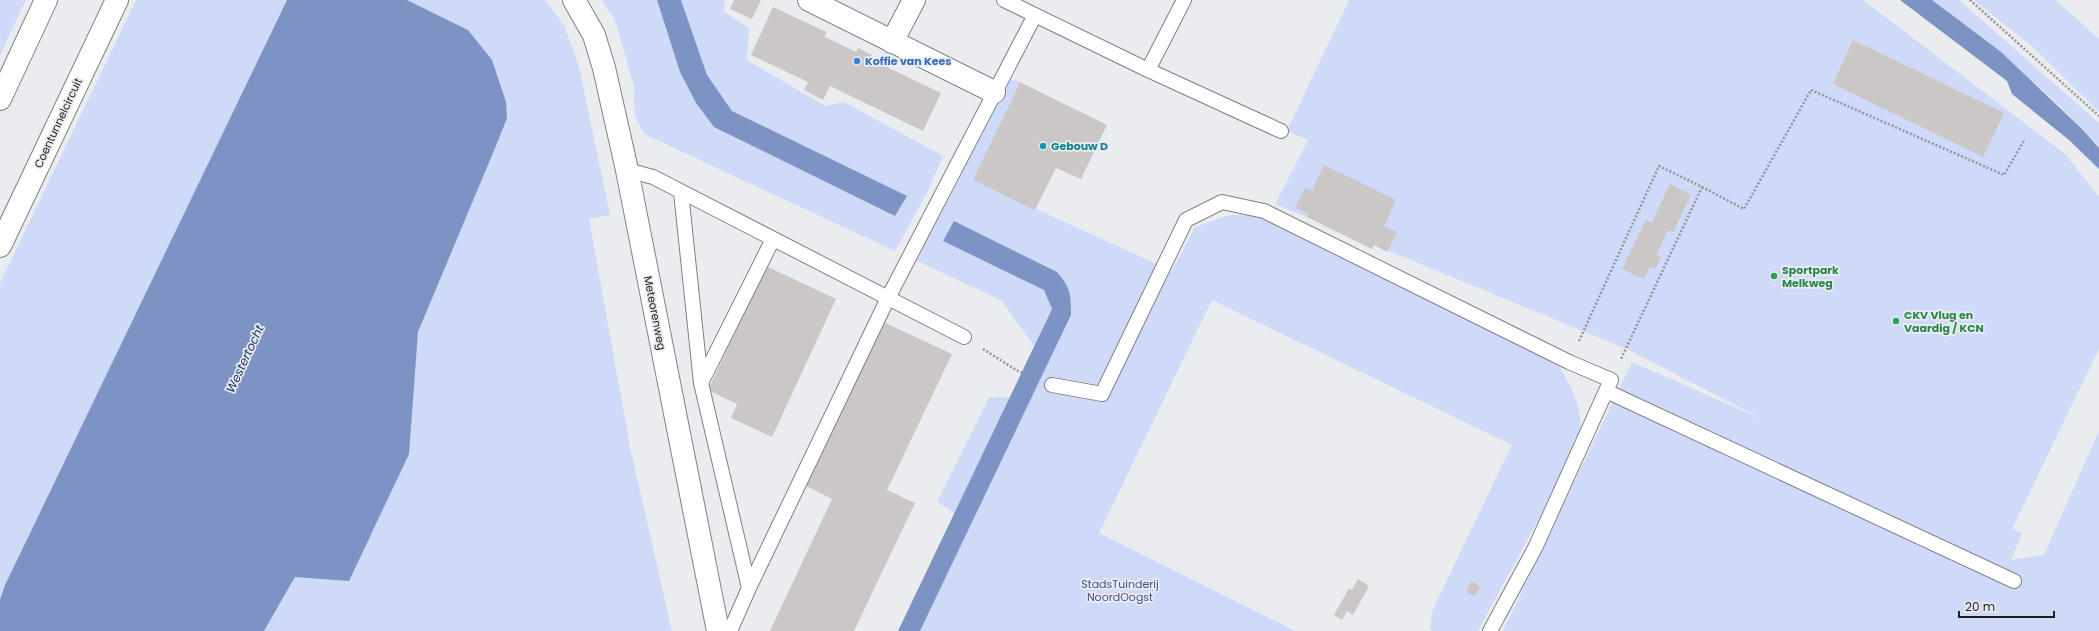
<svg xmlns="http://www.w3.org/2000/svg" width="2099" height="631" font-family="Poppins,sans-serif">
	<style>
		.green { fill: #cfd9f8 }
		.water { fill: #7c93c4 }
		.building { fill: #cac7c6 }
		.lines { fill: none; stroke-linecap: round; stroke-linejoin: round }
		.lane-casing { stroke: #808183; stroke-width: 16 }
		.street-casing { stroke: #808183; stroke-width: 24 }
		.path { stroke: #949597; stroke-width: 2.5; stroke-dasharray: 2 2; stroke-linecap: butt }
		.lane { stroke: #fff; stroke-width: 14 }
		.street { stroke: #fff; stroke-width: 22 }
		.shop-dot { fill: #3f7fe0; stroke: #ebecef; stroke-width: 1.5 }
		.culture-dot { fill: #0f9aa8; stroke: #ebecef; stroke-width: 1.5 }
		.leisure-dot { fill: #2e9e5b; stroke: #ebecef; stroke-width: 1.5 }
		.labels { text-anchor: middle; stroke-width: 3.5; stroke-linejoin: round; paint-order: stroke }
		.shop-label { font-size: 11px; font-weight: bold; fill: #366cbe; stroke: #ebecef; text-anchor: start }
		.street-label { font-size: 11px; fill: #1e1e1f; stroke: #ebecef }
		.culture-label { font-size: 11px; font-weight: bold; fill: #0d838f; stroke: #ebecef; text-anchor: start }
		.leisure-label { font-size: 11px; font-weight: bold; fill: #27864d; stroke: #ebecef; text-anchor: start }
		.park-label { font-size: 11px; fill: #415091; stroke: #ebecef }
		.water-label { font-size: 12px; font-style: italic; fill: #1a326e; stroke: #ebecef }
	</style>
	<rect width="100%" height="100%" fill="#ebecef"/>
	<!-- green -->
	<path class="green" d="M0,0H26L0,55Z
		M136,0H287L5,585L0,600V283Z
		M407,0H545L564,25L579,67L610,215L589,219L630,447L672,631H264L295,577L408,454L418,332L498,141L468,30Z
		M602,0H657L680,72L696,103L895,216L906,196L732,111L707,75L681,0H725L724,12L749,28L747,60L825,106L844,102L943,156L927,193L895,251L644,134L635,116L634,86L615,20Z
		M1349,0H1863L2065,154L2099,197V349L2012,529L2022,533L2011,560L2044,555L2099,431V631H1503L1632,362L1764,420L1629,350L1275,204L1308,140L1287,131Z
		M1932,0H1959L2099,123V147C2050,91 1991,45 1932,0Z
		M1974,0H2056L2099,39V112L2033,47Z
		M1008,78L1020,82L973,180L1172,271L1195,227L1230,215H1254L1557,362C1574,394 1588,413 1576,450L1478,631H1433L1430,629L1433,609L1512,445L1212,300L1099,533L1295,631H920L1071,315C1071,295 1071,288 1057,272L954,222L944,241L1044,290L1052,308L1034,346L1001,300L915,260L948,201Z
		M1001,397L1011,398L955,513L937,502L989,398Z"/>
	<!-- water -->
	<path class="water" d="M287,0H407L468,30L492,60L506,102L507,118L498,141L418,332L409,454L349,581L295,577L264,631H0V600L5,585Z
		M657,0H681L707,75L732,111L907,196L895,216L714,127L696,103L680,72Z
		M1900,0H1932L2001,52L2082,129L2099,148V169L2069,140L2012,94L2007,81Z
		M954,221L1057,272C1071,288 1071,295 1071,315L920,631H898L1052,309L1044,290L943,241Z"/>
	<!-- building -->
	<path class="building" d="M734,0H761L752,19L730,9Z
		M773,7L826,32L825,37L856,52L858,48L872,55L870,59L941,93L923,131L830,86L823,100L804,90L808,82L751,55Z
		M1853,40L2004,113L1983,157L1833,84Z
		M1020,82L1107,125L1081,179L1056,168L1035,210L973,180Z
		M1324,165L1396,200L1384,226L1397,232L1387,252L1374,245L1372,249L1307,217L1308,214L1295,208L1305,188L1312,191Z
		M1670,184L1691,195L1673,232L1668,230L1656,255L1661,257L1655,269L1650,267L1644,279L1622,269L1646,220L1652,222Z
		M766,266L836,299L772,437L731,418L737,404L708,390Z
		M881,321L952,354L887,490L915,503L854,631H770L832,499L804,485Z
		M1358,579L1369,586L1353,615L1347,611L1342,620L1334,615L1349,588L1352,590Z
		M1471,581L1480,586L1475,596L1466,592Z"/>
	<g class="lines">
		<defs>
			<path id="lane" d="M1004,0L1148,70L1184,0
				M1148,70L1281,131
				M627,170L653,177L964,337
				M681,192L701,383L749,588L730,631
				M701,383L773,239
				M1052,385L1102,394L1186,220L1222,202L1264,211L1569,362L1611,380L1535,548L1490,631
				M1606,391L2014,581
				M749,588L888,298L1035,15"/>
			<path id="street" d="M574,0L594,35L604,68L627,170L718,631
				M809,0L994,92
				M892,42L914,0
				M0,99L46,0
				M0,246L117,0"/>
		</defs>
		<!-- lane casing -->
		<use href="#lane" class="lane-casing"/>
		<!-- street casing -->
		<use href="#street" class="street-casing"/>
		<!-- path -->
		<path class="path" d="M1970,0L2099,116
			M1702,187L1744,209L1811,90L2004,175L2025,139
			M1579,341L1659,166L1702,187L1621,359
			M983,349L1016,370L1031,376"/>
		<!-- lane -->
		<use href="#lane" class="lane"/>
		<!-- street -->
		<use href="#street" class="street"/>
	</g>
	<!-- markers -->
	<circle class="shop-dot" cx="857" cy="61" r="4"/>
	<circle class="culture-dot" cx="1043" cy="146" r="4"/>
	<g class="leisure-dot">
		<circle cx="1774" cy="276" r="4"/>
		<circle cx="1896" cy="321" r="4"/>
	</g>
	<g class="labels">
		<!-- shop labels -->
		<g class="shop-label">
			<text x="865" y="65">Koffie van Kees</text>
		</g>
		<!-- street labels -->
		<g class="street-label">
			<text transform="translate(58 123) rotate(-65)" y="4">Coentunnelcircuit</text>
			<text transform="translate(655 313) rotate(79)" y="4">Meteorenweg</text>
		</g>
		<!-- culture labels -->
		<g class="culture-label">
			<text x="1051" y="150">Gebouw D</text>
		</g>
		<!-- leisure labels -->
		<g class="leisure-label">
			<text x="1782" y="274">Sportpark<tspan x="1782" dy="13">Melkweg</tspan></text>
			<text x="1904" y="319">CKV Vlug en<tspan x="1904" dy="13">Vaardig / KCN</tspan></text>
		</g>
		<!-- park labels -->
		<g class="park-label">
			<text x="1120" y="588">StadsTuinderij<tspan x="1120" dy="13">NoordOogst</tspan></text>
		</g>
		<!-- water labels -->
		<g class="water-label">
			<text transform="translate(245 359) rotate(-65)" y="4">Westertocht</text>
		</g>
	</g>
	<!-- scale -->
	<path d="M1959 611v6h95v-6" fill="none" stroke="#1e1e1f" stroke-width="2"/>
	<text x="1965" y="611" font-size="12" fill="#1e1e1f" stroke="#ebecef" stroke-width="3" paint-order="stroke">20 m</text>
</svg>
